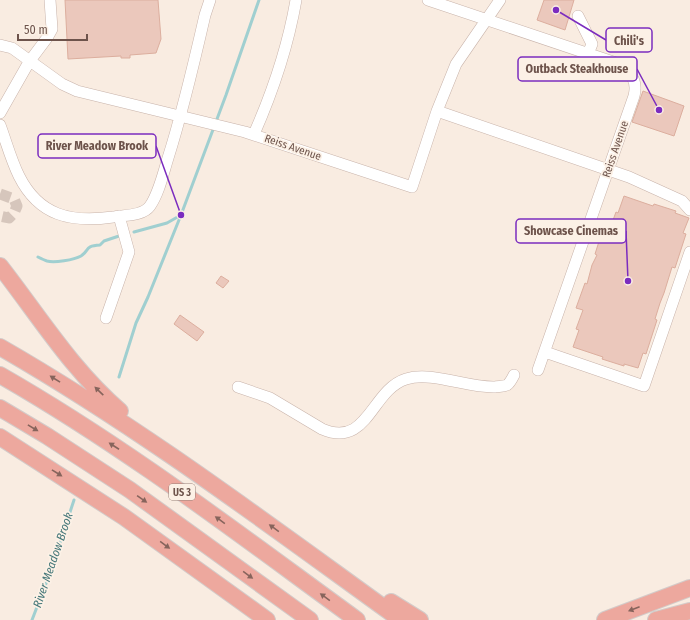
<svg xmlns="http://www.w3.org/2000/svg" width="690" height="620" font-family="'Fira Sans Condensed',sans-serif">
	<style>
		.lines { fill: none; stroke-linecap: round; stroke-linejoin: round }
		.stream { stroke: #a0cfd0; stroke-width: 3 }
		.building { fill: #ebc8bc; stroke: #dcae9e }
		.minor-tunnel { stroke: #d6c6bc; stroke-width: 11; stroke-dasharray: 11 5.5; stroke-linecap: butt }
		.minor-casing { stroke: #c8b3aa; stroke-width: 12 }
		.highway-casing { stroke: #d3cbc9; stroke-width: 18 }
		.minor { stroke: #fff; stroke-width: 11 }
		.highway { stroke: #eda89e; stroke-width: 16 }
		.oneway { fill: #87645c }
		.labels { text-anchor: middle; stroke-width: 3.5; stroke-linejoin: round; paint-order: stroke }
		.shield { fill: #fcf1e6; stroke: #98827a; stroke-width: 1 }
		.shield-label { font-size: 10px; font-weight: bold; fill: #6d534b }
		.street-label { font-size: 11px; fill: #6d534b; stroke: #fcf1e6 }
		.water-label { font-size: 12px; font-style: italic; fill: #447678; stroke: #fcf1e6 }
		.leader { fill: none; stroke: #7b2cbf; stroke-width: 1.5 }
		.callout-dot { fill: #7b2cbf; stroke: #fcf1e6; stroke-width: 1.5 }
		.callout { fill: #fcf1e6; stroke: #7b2cbf; stroke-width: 1.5 }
		.callout-label { font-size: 12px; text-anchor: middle; font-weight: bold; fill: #6d534b }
	</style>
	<rect width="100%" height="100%" fill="#f9ece1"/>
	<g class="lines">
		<!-- stream -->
		<path class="stream" d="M134,232L167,223L181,215
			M38,257C40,258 44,260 47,261C54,263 74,260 81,256C90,250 84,246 100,245L104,241L119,236
			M119,377L136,323L148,297L181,215L226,95L259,0
			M32,620L50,573L74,500"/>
	</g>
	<!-- building -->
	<path class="building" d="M65,0H158L161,39L156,53L130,55V58H121V56L68,59Z
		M544,0H574L565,30L537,20Z
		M643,91L684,106L674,136L632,122Z
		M624,196L653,206L654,204L676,211L675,213L689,218L683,233L686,234L675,268L672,267L664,293L660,303L655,319L657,320L646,354L643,353L638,368L624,364V366L602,359L603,357L573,347L579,330L576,329L583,310L576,308L585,283L587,284L592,265L597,255L595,254L603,229L609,231L616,212L618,213Z
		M221,276L229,281L223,288L216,283Z
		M180,315L204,332L197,341L174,324Z"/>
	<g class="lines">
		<!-- minor-tunnel -->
		<path class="minor-tunnel" d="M0,194L14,199L17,206L14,213L9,218L0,216"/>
		<defs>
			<path id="minor" d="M428,0L619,64C631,74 638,80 634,96L538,370
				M578,16L592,44L588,54
				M0,45L12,48L62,84L77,91L245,132L412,187L437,111L456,64L500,0
				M437,111L629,177L682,201L690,210
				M0,113L29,62L47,38L52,29L50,0
				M0,125C6,141 11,160 19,176C39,216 71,223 113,217C124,215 143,216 150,206C159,193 163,174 168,158C183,111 194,63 205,15L210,0
				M254,134C273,91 288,46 296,0
				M106,318L129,252L119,216
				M545,352L644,386L690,252
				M238,387L270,398L322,429C368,449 371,390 406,379C432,371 467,388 495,387C498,386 503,387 507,385C510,383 512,379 514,375"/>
			<path id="highway" d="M0,266C39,316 72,370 120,411
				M0,347C141,428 269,525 401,620
				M0,375C126,447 240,535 357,620
				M0,408L47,436L130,490L310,620
				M0,437L124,517L267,620
				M391,602L420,620
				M605,620L690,588
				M656,620L690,611"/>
		</defs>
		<!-- minor casing -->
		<use href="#minor" class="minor-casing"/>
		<!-- highway casing -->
		<use href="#highway" class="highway-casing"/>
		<!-- minor -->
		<use href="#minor" class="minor"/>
		<!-- highway -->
		<use href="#highway" class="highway"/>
	</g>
	<!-- one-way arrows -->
	<defs><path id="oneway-solid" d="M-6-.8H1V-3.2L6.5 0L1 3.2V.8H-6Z"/></defs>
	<g class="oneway">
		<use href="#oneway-solid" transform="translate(55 379) rotate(-148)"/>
		<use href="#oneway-solid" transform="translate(99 391) rotate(-136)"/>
		<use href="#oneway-solid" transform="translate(33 428) rotate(31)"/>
		<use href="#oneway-solid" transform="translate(114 446) rotate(-147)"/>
		<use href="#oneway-solid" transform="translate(57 473) rotate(32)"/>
		<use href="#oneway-solid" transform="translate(142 499) rotate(35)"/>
		<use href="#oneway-solid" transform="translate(220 520) rotate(-144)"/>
		<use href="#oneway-solid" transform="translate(274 528) rotate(-144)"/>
		<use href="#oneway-solid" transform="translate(165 545) rotate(36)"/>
		<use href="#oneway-solid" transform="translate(248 575) rotate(36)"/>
		<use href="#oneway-solid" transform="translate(325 597) rotate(-144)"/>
		<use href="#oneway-solid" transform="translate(634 609) rotate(159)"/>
	</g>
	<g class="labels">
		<!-- shield labels -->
		<rect class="shield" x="169" y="484" width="26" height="16" rx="3"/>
		<g class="shield-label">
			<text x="182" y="496">US 3</text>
		</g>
		<!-- street labels -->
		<g class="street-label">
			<text transform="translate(293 147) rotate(19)" y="4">Reiss Avenue</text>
			<text transform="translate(615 149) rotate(-71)" y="4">Reiss Avenue</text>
		</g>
		<!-- water labels -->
		<g class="water-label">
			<text transform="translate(53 560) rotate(-71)" y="4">River Meadow Brook</text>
		</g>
	</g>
	<!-- callouts -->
	<path class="leader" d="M556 10L606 40M659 110L637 69M181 215L156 146M628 281L626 231"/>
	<g class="callout-dot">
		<circle cx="556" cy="10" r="4"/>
		<circle cx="659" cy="110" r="4"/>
		<circle cx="181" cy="215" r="4"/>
		<circle cx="628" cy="281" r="4"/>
	</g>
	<g class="callout">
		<rect x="606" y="28" width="46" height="24" rx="4"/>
		<rect x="518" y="57" width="119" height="24" rx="4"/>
		<rect x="38" y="134" width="118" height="24" rx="4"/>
		<rect x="516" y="219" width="110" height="24" rx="4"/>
	</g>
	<g class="callout-label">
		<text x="629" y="45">Chili's</text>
		<text x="577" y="73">Outback Steakhouse</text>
		<text x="97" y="150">River Meadow Brook</text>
		<text x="571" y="235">Showcase Cinemas</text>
	</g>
	<!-- scale -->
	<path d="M18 34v6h69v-6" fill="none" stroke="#6d534b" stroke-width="2"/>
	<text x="24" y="34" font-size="12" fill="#6d534b" stroke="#fcf1e6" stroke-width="3" paint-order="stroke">50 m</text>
</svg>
